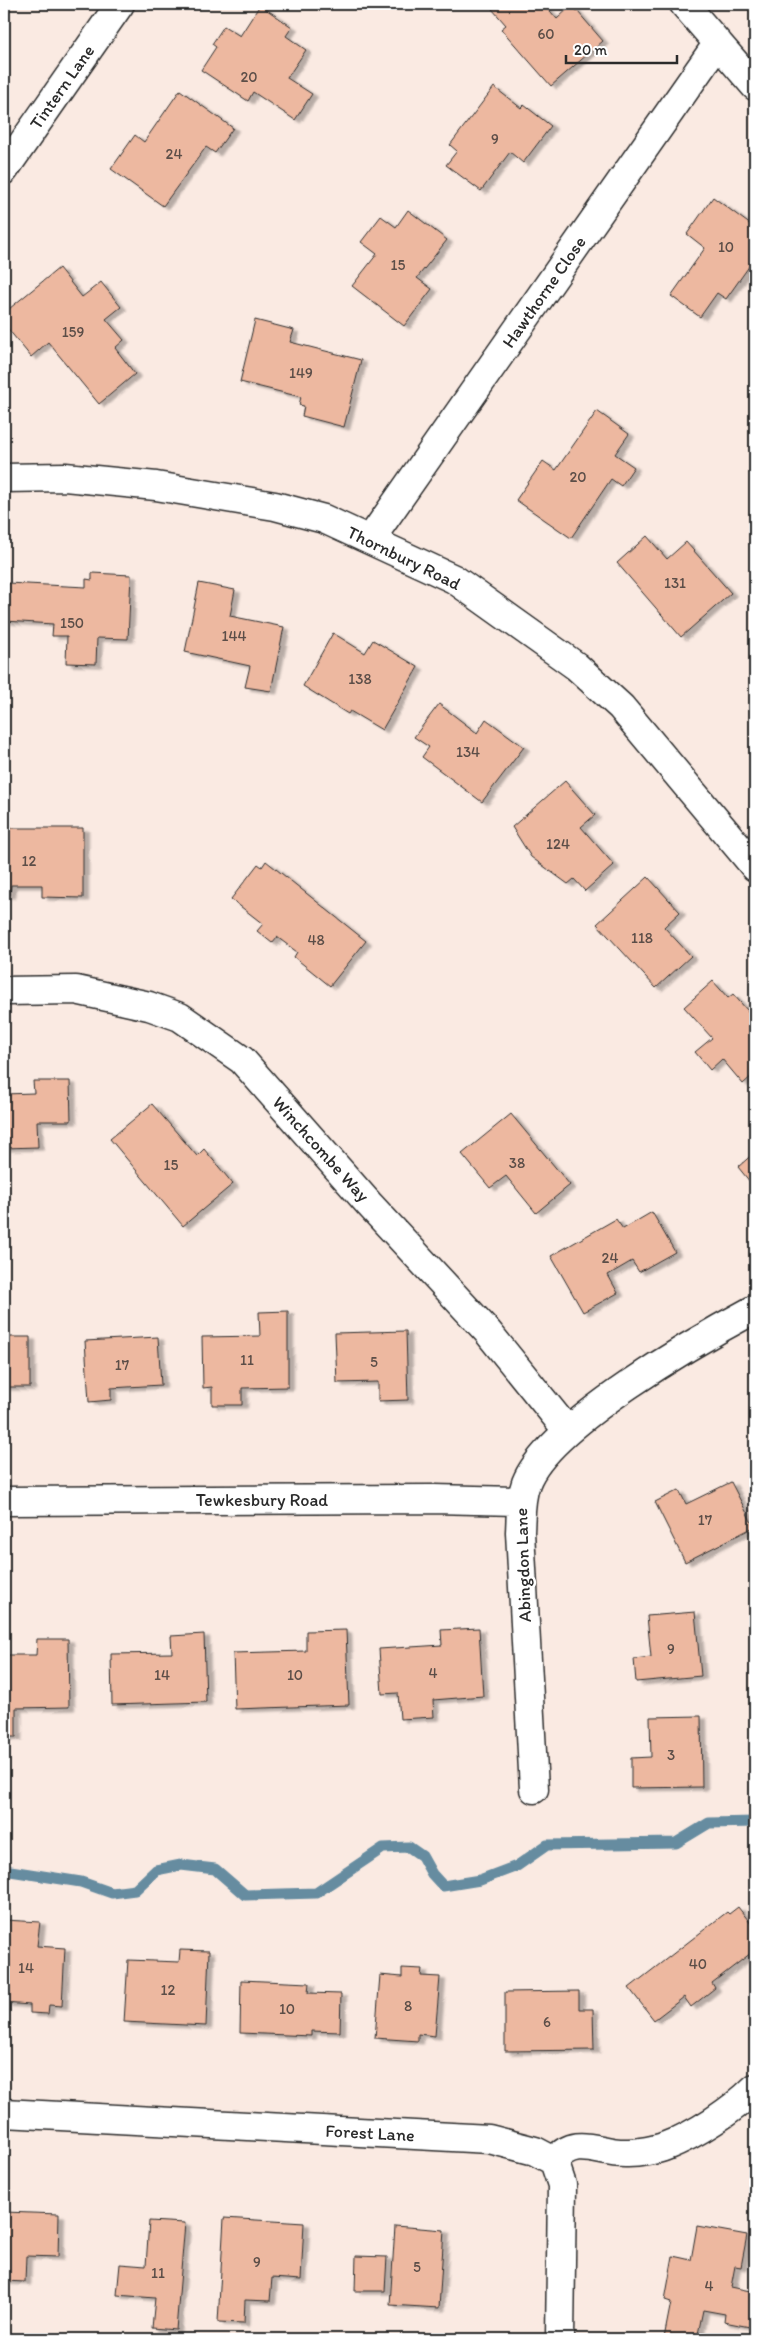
<svg xmlns="http://www.w3.org/2000/svg" width="759" height="2343" font-family="Itim,sans-serif">
	<style>
		.lines { fill: none; stroke-linecap: round; stroke-linejoin: round }
		.stream { stroke: #668ca0; stroke-width: 11 }
		.building { fill: #edb8a0; stroke: #2b2b2b; filter: url(#shadow) }
		.minor-casing { stroke: #2b2b2b; stroke-width: 31 }
		.minor { stroke: #fff; stroke-width: 28 }
		.labels { text-anchor: middle; stroke-width: 5; stroke-linejoin: round; paint-order: stroke }
		.number-label { font-size: 15px; fill: #5c4e48 }
		.street-label { font-size: 18px; fill: #2b2b2b; stroke: #fff }
	</style>
	<defs>
		<filter id="shadow"><feDropShadow dx="5.5" dy="3" stdDeviation="1" flood-color="#0004"/></filter>
	</defs>
	<rect width="100%" height="100%" fill="#faeae2"/>
	<filter id="ink" filterUnits="userSpaceOnUse"><feTurbulence type="fractalNoise" baseFrequency=".02" numOctaves="2"/><feDisplacementMap in="SourceGraphic" scale="10" xChannelSelector="R" yChannelSelector="G"/><feConvolveMatrix kernelMatrix="1 2 1 2 8 2 1 2 1" color-interpolation-filters="sRGB"/></filter>
	<g filter="url(#ink)">
		<g class="lines">
			<!-- stream -->
			<path class="stream" d="M4,1870L81,1882L112,1893L135,1890L156,1870L181,1865L215,1869L245,1895L316,1893L383,1848L409,1847L422,1856L432,1874L443,1886L480,1880L517,1866L547,1845L676,1843L709,1823L755,1822"/>
		</g>
		<!-- building -->
		<path class="building" d="M499,4H544L557,19L572,5L603,41L551,86L501,29L506,25L492,9Z
			M260,5L292,27L286,36L306,50L287,78L312,94L295,120L253,92L248,101L201,70L216,47L212,44L224,26L240,36Z
			M494,87L521,108L524,105L551,126L523,163L510,152L481,191L446,165L457,151L450,145Z
			M180,90L233,128L215,153L206,147L163,206L111,169L135,135L144,142Z
			M713,197L755,228V258L726,299L717,293L700,317L671,296L705,248L687,234Z
			M408,210L447,240L417,278L432,289L404,326L352,286L377,254L361,242L381,216L396,227Z
			M59,268L82,297L101,282L121,307L106,319L124,340L115,348L135,374L99,404L48,342L31,357L4,324V313Z
			M255,320L294,330L290,342L361,360L344,427L302,416L304,406L299,405L301,397L240,382Z
			M597,411L629,434L615,454L634,467L621,486L611,479L571,538L516,500L543,461L556,470Z
			M647,536L667,559L686,542L731,593L681,637L617,563Z
			M92,573L131,575L128,639L97,638L96,664L66,663L67,636H52L53,624L5,621L7,583L86,587V579L92,580Z
			M199,583L235,590L230,616L284,627L271,691L245,687L250,666L185,652Z
			M333,633L365,653L373,640L418,667L382,730L350,711L348,714L303,686Z
			M439,704L477,733L486,719L524,747L482,802L422,757L429,747L414,737Z
			M565,781L595,815L581,827L614,865L585,891L574,879L568,884L531,857L512,827Z
			M4,828H83V898L42,897V885H11L10,895H4Z
			M266,861L366,941L330,986L294,957L297,952L277,937L272,943L257,931L263,924L231,899L258,864L262,867Z
			M648,877L680,912L664,927L691,956L656,988L597,924Z
			M713,981L728,998L733,994L755,1019V1073L743,1084L722,1059L710,1070L695,1052L712,1038L684,1007Z
			M33,1081H70L71,1121H37L38,1147L4,1148V1094L34,1093Z
			M152,1104L197,1156L204,1149L233,1184L183,1226L110,1139Z
			M511,1114L570,1185L536,1213L506,1176L490,1188L462,1154Z
			M755,1152V1188L738,1167Z
			M652,1212L675,1252L639,1272L632,1261L608,1275L618,1293L583,1312L551,1256L616,1219L623,1229Z
			M288,1311V1387L242,1388V1405H212V1387L203,1388L202,1337L260,1336L259,1312Z
			M406,1331L408,1400L378,1401V1382L337,1383L335,1333Z
			M4,1337H30V1387H4Z
			M158,1337L161,1385L111,1388V1400L89,1402L85,1341Z
			M731,1482L754,1527L685,1562L655,1502L679,1490L686,1504Z
			M695,1612L701,1676L636,1682L634,1659L651,1657L647,1616Z
			M479,1628L483,1696L433,1700L434,1717L400,1719L398,1693L382,1694L379,1649L442,1645L441,1630Z
			M346,1630L349,1705L235,1709L233,1653L306,1651V1631Z
			M204,1634L206,1702L112,1705L111,1654L172,1653L171,1636Z
			M37,1639H68L69,1707L16,1708V1737H4V1655H36Z
			M701,1716L702,1787L631,1788V1758L651,1757L650,1717Z
			M738,1907L755,1929V1950L712,1983L715,1988L691,2007L684,1997L654,2020L629,1988L727,1912L729,1914Z
			M4,1920L40,1922L37,1946L65,1948L62,2006L49,2005L48,2014L30,2013V2005L4,2003Z
			M180,1950L209,1951L206,2026L124,2022L128,1960L179,1962Z
			M402,1968L422,1969L421,1976L440,1977L435,2036L418,2034V2041L375,2038L380,1975L402,1977Z
			M241,1980L309,1983L308,1993L341,1994L340,2032L311,2031V2036L240,2033Z
			M579,1991V2009H593L594,2050L505,2051V1992Z
			M4,2212L59,2214L58,2257L26,2256L25,2282L4,2281Z
			M224,2218L304,2223L301,2280L272,2278L270,2301L245,2300L244,2323L218,2322Z
			M149,2221L185,2223L176,2330L152,2328L155,2298L117,2295L120,2264L146,2266Z
			M395,2226L444,2230L439,2308L390,2305Z
			M697,2226L747,2235L741,2267L735,2266L731,2287L755,2292V2328L724,2322L725,2314L703,2310L697,2339L664,2338L671,2302L665,2300L673,2256L691,2260Z
			M356,2256L387,2257L385,2291H355Z"/>
		<g class="lines">
			<defs>
				<path id="minor" d="M684,4L755,86
					M4,170L120,4
					M4,478L65,477L156,486L275,506L324,519L454,579L576,666L621,707L755,867
					M370,540L718,43
					M4,991L76,990L149,1006L180,1017L242,1060L369,1204L487,1331L567,1430
					M4,1501L434,1499L521,1501
					M534,1789L520,1532C521,1515 520,1499 526,1483C548,1425 699,1339 755,1309
					M4,2113L489,2139L535,2151L554,2161L562,2185L560,2339
					M554,2161C578,2134 599,2155 628,2153C639,2153 656,2150 666,2146C695,2135 733,2110 755,2088"/>
			</defs>
			<!-- minor casing -->
			<use href="#minor" class="minor-casing"/>
			<!-- minor -->
			<use href="#minor" class="minor"/>
		</g>
	</g>
	<g class="labels">
		<!-- number labels -->
		<g class="number-label">
			<text x="546" y="39">60</text>
			<text x="249" y="82">20</text>
			<text x="495" y="144">9</text>
			<text x="174" y="159">24</text>
			<text x="726" y="252">10</text>
			<text x="398" y="270">15</text>
			<text x="73" y="337">159</text>
			<text x="301" y="378">149</text>
			<text x="578" y="482">20</text>
			<text x="675" y="588">131</text>
			<text x="72" y="628">150</text>
			<text x="234" y="641">144</text>
			<text x="360" y="684">138</text>
			<text x="468" y="757">134</text>
			<text x="558" y="849">124</text>
			<text x="29" y="866">12</text>
			<text x="642" y="943">118</text>
			<text x="316" y="945">48</text>
			<text x="517" y="1168">38</text>
			<text x="171" y="1170">15</text>
			<text x="610" y="1263">24</text>
			<text x="247" y="1365">11</text>
			<text x="374" y="1367">5</text>
			<text x="122" y="1370">17</text>
			<text x="705" y="1525">17</text>
			<text x="671" y="1654">9</text>
			<text x="433" y="1678">4</text>
			<text x="162" y="1680">14</text>
			<text x="295" y="1680">10</text>
			<text x="671" y="1760">3</text>
			<text x="698" y="1969">40</text>
			<text x="26" y="1973">14</text>
			<text x="168" y="1995">12</text>
			<text x="408" y="2011">8</text>
			<text x="287" y="2014">10</text>
			<text x="547" y="2027">6</text>
			<text x="257" y="2267">9</text>
			<text x="417" y="2272">5</text>
			<text x="158" y="2278">11</text>
			<text x="709" y="2291">4</text>
		</g>
		<!-- street labels -->
		<g class="street-label">
			<text transform="translate(62 87) rotate(-55)" y="6">Tintern Lane</text>
			<text transform="translate(544 292) rotate(-55)" y="6">Hawthorne Close</text>
			<text transform="translate(404 558) rotate(26)" y="6">Thornbury Road</text>
			<text transform="translate(321 1149) rotate(48)" y="6">Winchcombe Way</text>
			<text x="262" y="1506">Tewkesbury Road</text>
			<text transform="translate(523 1565) rotate(-92)" y="6">Abingdon Lane</text>
			<text transform="translate(370 2133) rotate(3)" y="6">Forest Lane</text>
		</g>
	</g>
	<!-- margin -->
	<rect width="759" height="2343" fill="none" stroke="#fff" stroke-width="20"/>
	<rect x="10" y="10" width="739" height="2323" fill="none" stroke="#2b2b2b" stroke-width="2" filter="url(#ink)"/>
	<!-- scale -->
	<path d="M566 55v8h111v-8" fill="none" stroke="#2b2b2b" stroke-width="2.5"/>
	<text x="574" y="55" font-size="15" fill="#2b2b2b" stroke="#ffffff" stroke-width="4" paint-order="stroke">20 m</text>
</svg>
